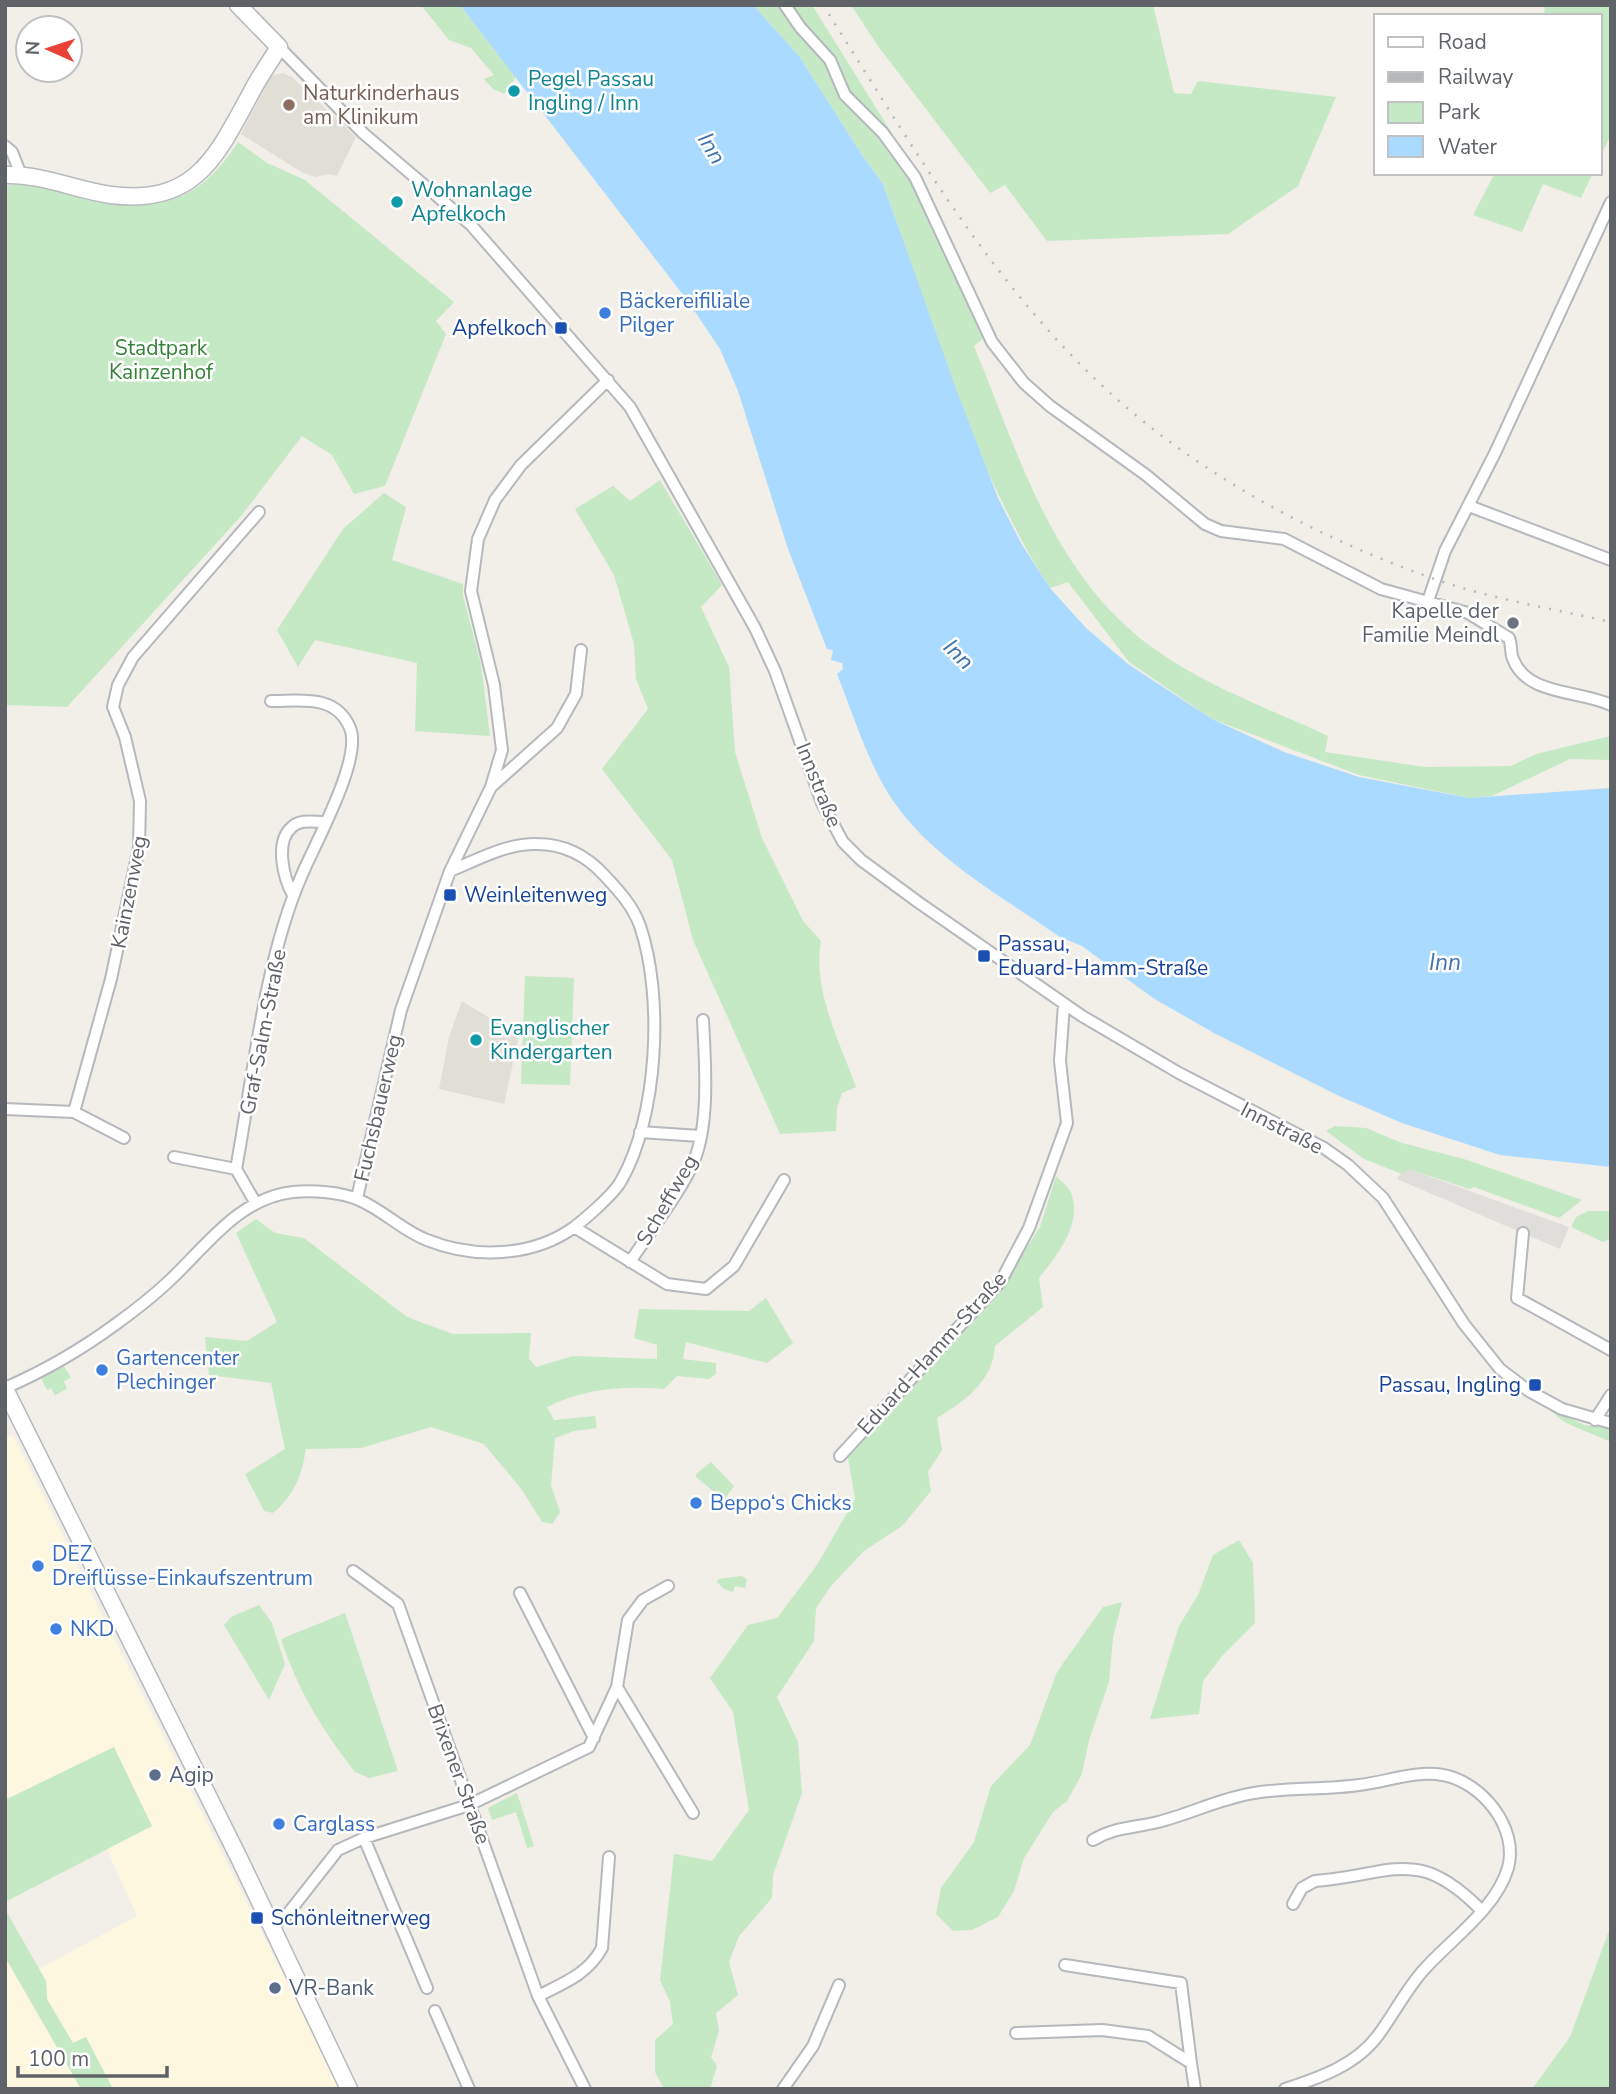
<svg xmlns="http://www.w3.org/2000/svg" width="1616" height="2094" font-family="'Nunito Sans',sans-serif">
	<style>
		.commercial { fill: #fef7e0 }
		.industrial { fill: #e0deda }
		.education { fill: #e1ded6 }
		.green { fill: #c5e8c5 }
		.water { fill: #aadaff }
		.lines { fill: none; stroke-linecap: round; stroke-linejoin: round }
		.street-casing { stroke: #b5b8bc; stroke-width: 14 }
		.secondary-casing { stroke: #b6babf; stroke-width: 19 }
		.street { stroke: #fff; stroke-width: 10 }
		.secondary { stroke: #fff; stroke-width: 16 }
		.rail { stroke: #b6b7b8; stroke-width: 2.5; stroke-dasharray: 2 9; stroke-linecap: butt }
		.culture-dot { fill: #0f9aa8; stroke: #fff; stroke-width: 2.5 }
		.education-dot { fill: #8d6e63; stroke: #fff; stroke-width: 2.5 }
		.shop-dot { fill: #3f7fe0; stroke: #fff; stroke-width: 2.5 }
		.transit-dot { fill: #1a4fb4; stroke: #fff; stroke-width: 2.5 }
		.worship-dot { fill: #6b7280; stroke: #fff; stroke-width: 2.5 }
		.service-dot { fill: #5c6f8a; stroke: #fff; stroke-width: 2.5 }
		.labels { text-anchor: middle; stroke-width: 5; stroke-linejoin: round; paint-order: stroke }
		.culture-label { font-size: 21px; fill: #0d838f; stroke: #fff; text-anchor: start }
		.education-label { font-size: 21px; fill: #785e54; stroke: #fff; text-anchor: start }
		.shop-label { font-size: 21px; fill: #366cbe; stroke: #fff; text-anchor: start }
		.transit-label { font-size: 21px; fill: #164399; stroke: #fff; text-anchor: start }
		.park-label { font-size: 21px; fill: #348238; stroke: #fff }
		.worship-label { font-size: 21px; fill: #5b616d; stroke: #fff; text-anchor: end }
		.street-label { font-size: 21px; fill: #5f6368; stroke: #fff }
		.service-label { font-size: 21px; fill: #4e5e75; stroke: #fff; text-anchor: start }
		.water-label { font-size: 23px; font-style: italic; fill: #4174aa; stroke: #fff }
	</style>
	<rect width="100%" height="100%" fill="#f1efe8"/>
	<!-- commercial -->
	<path class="commercial" d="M13,1435L102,1615L341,2089H113L86,2037L73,2044L47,1999L46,1981L39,1969L137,1916L104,1843L114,1747L5,1800V1436Z
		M5,1957L81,2089H5Z"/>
	<!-- industrial -->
	<path class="industrial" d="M1409,1169L1569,1227L1560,1249L1397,1179L1404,1170Z"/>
	<!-- education -->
	<path class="education" d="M283,73L292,77L356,137L337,176L329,174L316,177L303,173L241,134L271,76Z
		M462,1001L519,1036L504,1104L439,1089L449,1037Z"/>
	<!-- green -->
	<path class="green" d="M421,5H460L516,77L504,94L493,89L484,79L494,75L471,48L449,40Z
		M753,5H812L921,180L985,337L974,346C1019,455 1053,576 1153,648C1205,686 1270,709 1328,736L1325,752L1425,767L1511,766L1536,754L1611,736V760L1570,759L1492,796L1469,798L1359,775L1212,719L1129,662L1068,582L1050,588C971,465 932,320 883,184L862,155L799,56Z
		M851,5H1153L1174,93L1191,94L1198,81L1336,97L1298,186L1228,234L1047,241L1005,185L990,193L878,46Z
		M1545,5H1611V135L1600,157V16H1544Z
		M238,142L267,163L305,180L454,302L436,321L446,334L385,486L354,494L332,455L302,436L242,515L67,707L5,705V186C38,181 64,193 95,200C162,213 201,200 238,142Z
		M1495,173H1593L1581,198L1543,184L1522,232L1473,215Z
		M660,480L722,585L701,607L729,667L735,752L762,838L803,921L821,941C812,989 840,1043 856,1087L842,1093L837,1108L836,1131L780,1134L693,940L672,860L602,769L648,709L636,679L634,644L614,575L575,509L613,486L630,501Z
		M384,493L406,507L392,560L463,584V596L481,664L490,736L415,731L417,663L315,640L298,667L277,630L343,529Z
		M525,976L574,978L570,1085L521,1084Z
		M1335,1126L1366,1128L1402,1143L1464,1159L1582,1200L1559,1218L1474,1187L1469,1189L1409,1169L1402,1174L1364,1159L1326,1131Z
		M1056,1176C1061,1181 1069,1187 1071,1193C1083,1223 1057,1256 1039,1278L1043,1307L995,1346C993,1381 965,1401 937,1418L942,1450L928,1472L931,1491L902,1526L864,1551L831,1586L816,1608L814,1641L777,1697L798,1742L802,1793L773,1875L772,1898L739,1936L729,1962L738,1995L716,2013L719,2031L711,2057L717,2066L710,2089H664L655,2072V2040L673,2024L670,2002L660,1980L674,1854L712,1861L749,1810L733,1712L710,1678L748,1625L777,1618L817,1565L855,1499L847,1452L1003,1284L1040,1227Z
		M1588,1211H1611V1238L1603,1242L1571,1227L1576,1217Z
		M256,1219L275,1233L304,1238L407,1317L453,1334L531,1333L529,1359L536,1367L573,1356L657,1359V1345L634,1338L639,1309L749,1311L766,1298L793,1343L767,1363L686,1342L683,1359L716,1363V1374L709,1379L677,1376L664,1389C623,1386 586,1388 547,1407L554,1420L595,1416L597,1428L574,1431L555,1438L551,1485L560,1512L552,1524L542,1522L522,1490L484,1444L431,1427L361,1448L306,1449C301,1477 295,1494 273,1513L264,1511L245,1474L285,1449L271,1383L209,1375L205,1337L247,1341L277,1322L236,1233Z
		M64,1366L71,1378L64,1381L67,1389L55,1395L51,1388L47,1390L41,1378Z
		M1544,1406L1584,1425L1611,1429V1442L1566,1423Z
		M711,1462L734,1486L724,1500L696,1477V1474Z
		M1239,1540L1253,1563L1255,1623L1223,1655L1203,1681L1199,1714L1150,1719L1179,1626L1198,1595L1213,1555Z
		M741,1576L747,1579L745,1588L735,1586L733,1592L724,1589L717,1582L718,1579Z
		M1122,1602L1113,1638L1109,1682L1089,1740L1082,1774L1067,1801L1053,1812L1024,1858L1014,1891L998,1917L972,1930L953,1931L936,1914L941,1888L974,1842L991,1786L1030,1745L1057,1672L1103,1607Z
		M259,1605L272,1623L285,1664L269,1700L224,1625L231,1617Z
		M345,1613L398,1771L369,1778L355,1772C323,1731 297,1689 281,1639Z
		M114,1747L152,1826L5,1902V1800Z
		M517,1793L534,1846L527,1848L516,1812L492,1820L488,1808Z
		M5,1909L46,1981L47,1999L73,2043L86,2037L113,2089H81L5,1957Z
		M1611,1925V2089H1532L1570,2037Z"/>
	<!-- water -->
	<path class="water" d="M460,5H753L799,56L862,155L883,184L956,389L998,498L1021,543L1050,588L1086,628L1128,664L1212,719L1284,752L1359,777L1469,798L1611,788V1167L1500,1155L1402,1123L1339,1096L1214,1033L1153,998L1082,946L1060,937C1000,895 927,856 888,793C866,757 853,714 837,674L843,669L842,663L831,660L833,650L827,649L788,549L738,391L720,349L687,300Z"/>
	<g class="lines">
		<defs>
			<path id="street" d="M785,5L800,27L830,60L845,95L883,133L915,177L992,342L1024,383L1050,406L1146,475L1205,524L1221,531L1284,539L1381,589L1468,613L1509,638C1512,645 1510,652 1513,659C1527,696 1580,690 1611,705
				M279,47L363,133L471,225L630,407L755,628L775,671L822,803L843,842L861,860L918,902L1082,1016L1179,1073L1324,1148L1348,1165L1383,1198L1464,1324L1500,1369L1529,1391L1562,1409L1611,1423
				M5,146L12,152L21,175
				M1469,506L1611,560
				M1428,601L1445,551L1495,453L1611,202
				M491,787L557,728L576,694L581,650
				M293,895C284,879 274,842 292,827C300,819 314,822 324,822
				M5,1109L74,1112L124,1138
				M74,1112L111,979L139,847L140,801L125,737L113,707L118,685L133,657L259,512
				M640,1132L700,1136
				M174,1157L236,1169
				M357,1198L401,1010L450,871L491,787L502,750L494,685L471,591L478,539L495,500L521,465L608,380
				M255,1202L236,1169C253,1077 264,963 301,877C314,845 363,759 350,728C336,694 301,701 271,701
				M574,1227L667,1284L706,1289L734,1266L784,1180
				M1523,1233L1517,1298L1611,1350
				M630,1262C648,1234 683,1189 694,1161C710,1122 705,1061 703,1020
				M5,1388C44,1371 82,1349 116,1324C134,1311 152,1297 168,1282C206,1247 238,1198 293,1192C312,1190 342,1192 359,1200C383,1210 403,1231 427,1240C474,1259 532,1257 573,1228C585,1219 614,1194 621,1181C658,1117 664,996 640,926C633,906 619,891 605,876C587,856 565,844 537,844C507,843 477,860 450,871
				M1595,1420L1611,1395
				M840,1456L1001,1281L1029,1228L1067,1123L1060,1061L1064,1004
				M353,1571L398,1604L538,1996L585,2089
				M520,1593L594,1738
				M617,1687L693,1813
				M364,1838L427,1988
				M1093,1840C1114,1827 1134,1828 1158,1822C1190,1814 1221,1798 1254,1793C1288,1787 1325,1790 1359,1785C1387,1782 1415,1770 1443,1775C1482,1782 1519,1828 1508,1868C1495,1911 1448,1941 1421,1973C1405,1992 1393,2015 1379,2034C1357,2065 1319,2078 1285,2089
				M1293,1904L1302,1888L1315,1881C1393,1875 1417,1845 1481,1910
				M271,1926L286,1916L338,1850L364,1838L469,1805L589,1747L617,1687L628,1620L643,1600L668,1586
				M1065,1965L1181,1983L1191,2063
				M538,1996C564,1983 588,1974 602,1948L609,1857
				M435,2011L469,2089
				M1016,2033L1102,2030L1148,2036L1191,2063L1195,2089
				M783,2089L813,2046L839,1985"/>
			<path id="secondary" d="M5,175C43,174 75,190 111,195C196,206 217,155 251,93C259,77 270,62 279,47L238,5
				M5,1389L240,1860L349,2089"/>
		</defs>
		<!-- street casing -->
		<use href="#street" class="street-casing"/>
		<!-- secondary casing -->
		<use href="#secondary" class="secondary-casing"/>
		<!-- street -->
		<use href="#street" class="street"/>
		<!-- secondary -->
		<use href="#secondary" class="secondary"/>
		<!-- rail -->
		<path class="rail" d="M823,5C900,126 974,255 1074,358C1170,458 1296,529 1426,576C1485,598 1549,608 1611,622"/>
	</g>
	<!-- markers -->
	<g class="culture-dot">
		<circle cx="514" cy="91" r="7"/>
		<circle cx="397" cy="202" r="7"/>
		<circle cx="476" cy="1040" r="7"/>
	</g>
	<circle class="education-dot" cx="289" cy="105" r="7"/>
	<g class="shop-dot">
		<circle cx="605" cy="313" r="7"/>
		<circle cx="102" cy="1370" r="7"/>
		<circle cx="696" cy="1503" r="7"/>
		<circle cx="38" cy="1566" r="7"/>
		<circle cx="56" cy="1629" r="7"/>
		<circle cx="279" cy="1824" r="7"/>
	</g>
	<g class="transit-dot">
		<rect x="554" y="321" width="14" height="14" rx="3.5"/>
		<rect x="443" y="888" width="14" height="14" rx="3.5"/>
		<rect x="977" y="949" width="14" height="14" rx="3.5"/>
		<rect x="1528" y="1378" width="14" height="14" rx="3.5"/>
		<rect x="250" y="1911" width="14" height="14" rx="3.5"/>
	</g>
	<circle class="worship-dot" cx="1513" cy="623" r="7"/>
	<g class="service-dot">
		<circle cx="155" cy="1775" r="7"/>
		<circle cx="275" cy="1988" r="7"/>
	</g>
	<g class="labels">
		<!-- culture labels -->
		<g class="culture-label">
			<text x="528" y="86">Pegel Passau<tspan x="528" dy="24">Ingling / Inn</tspan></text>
			<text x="411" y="197">Wohnanlage<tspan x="411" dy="24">Apfelkoch</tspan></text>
			<text x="490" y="1035">Evanglischer<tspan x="490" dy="24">Kindergarten</tspan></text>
		</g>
		<!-- education labels -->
		<g class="education-label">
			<text x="303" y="100">Naturkinderhaus<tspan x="303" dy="24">am Klinikum</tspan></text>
		</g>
		<!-- shop labels -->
		<g class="shop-label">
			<text x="619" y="308">Bäckereifiliale<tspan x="619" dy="24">Pilger</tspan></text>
			<text x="116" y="1365">Gartencenter<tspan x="116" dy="24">Plechinger</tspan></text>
			<text x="710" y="1510">Beppo‘s Chicks</text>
			<text x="52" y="1561">DEZ<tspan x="52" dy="24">Dreiflüsse-Einkaufszentrum</tspan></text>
			<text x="70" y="1636">NKD</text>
			<text x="293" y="1831">Carglass</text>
		</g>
		<!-- transit labels -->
		<g class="transit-label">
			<text x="547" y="335" text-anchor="end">Apfelkoch</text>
			<text x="464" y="902">Weinleitenweg</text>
			<text x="998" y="951">Passau,<tspan x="998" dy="24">Eduard-Hamm-Straße</tspan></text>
			<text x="1521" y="1392" text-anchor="end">Passau, Ingling</text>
			<text x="271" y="1925">Schönleitnerweg</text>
		</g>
		<!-- park labels -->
		<g class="park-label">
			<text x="161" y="355">Stadtpark<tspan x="161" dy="24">Kainzenhof</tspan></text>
		</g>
		<!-- worship labels -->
		<g class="worship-label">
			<text x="1499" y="618">Kapelle der<tspan x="1499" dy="24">Familie Meindl</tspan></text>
		</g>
		<!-- street labels -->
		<g class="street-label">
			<text transform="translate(819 785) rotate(68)" y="7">Innstraße</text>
			<text transform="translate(129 892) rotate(-79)" y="7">Kainzenweg</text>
			<text transform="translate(263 1032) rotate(-79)" y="7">Graf-Salm-Straße</text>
			<text transform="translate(378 1108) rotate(-77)" y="7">Fuchsbauerweg</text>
			<text transform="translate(1282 1128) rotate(27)" y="7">Innstraße</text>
			<text transform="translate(667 1200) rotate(-60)" y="7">Scheffweg</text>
			<text transform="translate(932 1353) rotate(-48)" y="7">Eduard-Hamm-Straße</text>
			<text transform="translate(459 1774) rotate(70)" y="7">Brixener Straße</text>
		</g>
		<!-- service labels -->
		<g class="service-label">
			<text x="169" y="1782">Agip</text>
			<text x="289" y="1995">VR-Bank</text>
		</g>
		<!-- water labels -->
		<g class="water-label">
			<text transform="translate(712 148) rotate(59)" y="8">Inn</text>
			<text transform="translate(959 654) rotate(45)" y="8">Inn</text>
			<text x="1445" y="970">Inn</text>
		</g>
	</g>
	<!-- border -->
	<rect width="1616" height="2094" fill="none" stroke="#5f6368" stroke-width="14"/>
	<!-- legend -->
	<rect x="1374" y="14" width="228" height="161" fill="#ffffff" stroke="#bfc1c3" stroke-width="2"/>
	<rect x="1388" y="37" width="35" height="10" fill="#ffffff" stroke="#bfc1c3" stroke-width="2"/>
	<text x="1438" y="49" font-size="21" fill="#5f6368">Road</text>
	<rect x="1388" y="72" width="35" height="10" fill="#b6b7b8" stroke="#bfc1c3" stroke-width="2"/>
	<text x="1438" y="84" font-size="21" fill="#5f6368">Railway</text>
	<rect x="1388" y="102" width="35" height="21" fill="#c5e8c5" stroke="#bfc1c3" stroke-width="2"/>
	<text x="1438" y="119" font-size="21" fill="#5f6368">Park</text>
	<rect x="1388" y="136" width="35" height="21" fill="#aadaff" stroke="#bfc1c3" stroke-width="2"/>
	<text x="1438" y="154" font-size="21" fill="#5f6368">Water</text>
	<!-- north arrow -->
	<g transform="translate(49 49) rotate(273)"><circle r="33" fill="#ffffff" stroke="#bfc1c3" stroke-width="2"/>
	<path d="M0-5L12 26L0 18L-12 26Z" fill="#ea4335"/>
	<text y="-10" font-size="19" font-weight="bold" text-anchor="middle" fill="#5f6368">N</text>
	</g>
	<!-- scale -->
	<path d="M18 2066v10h149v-10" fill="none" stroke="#5f6368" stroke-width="3.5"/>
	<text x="28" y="2066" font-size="21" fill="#5f6368" stroke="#ffffff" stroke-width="5" paint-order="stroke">100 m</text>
</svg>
